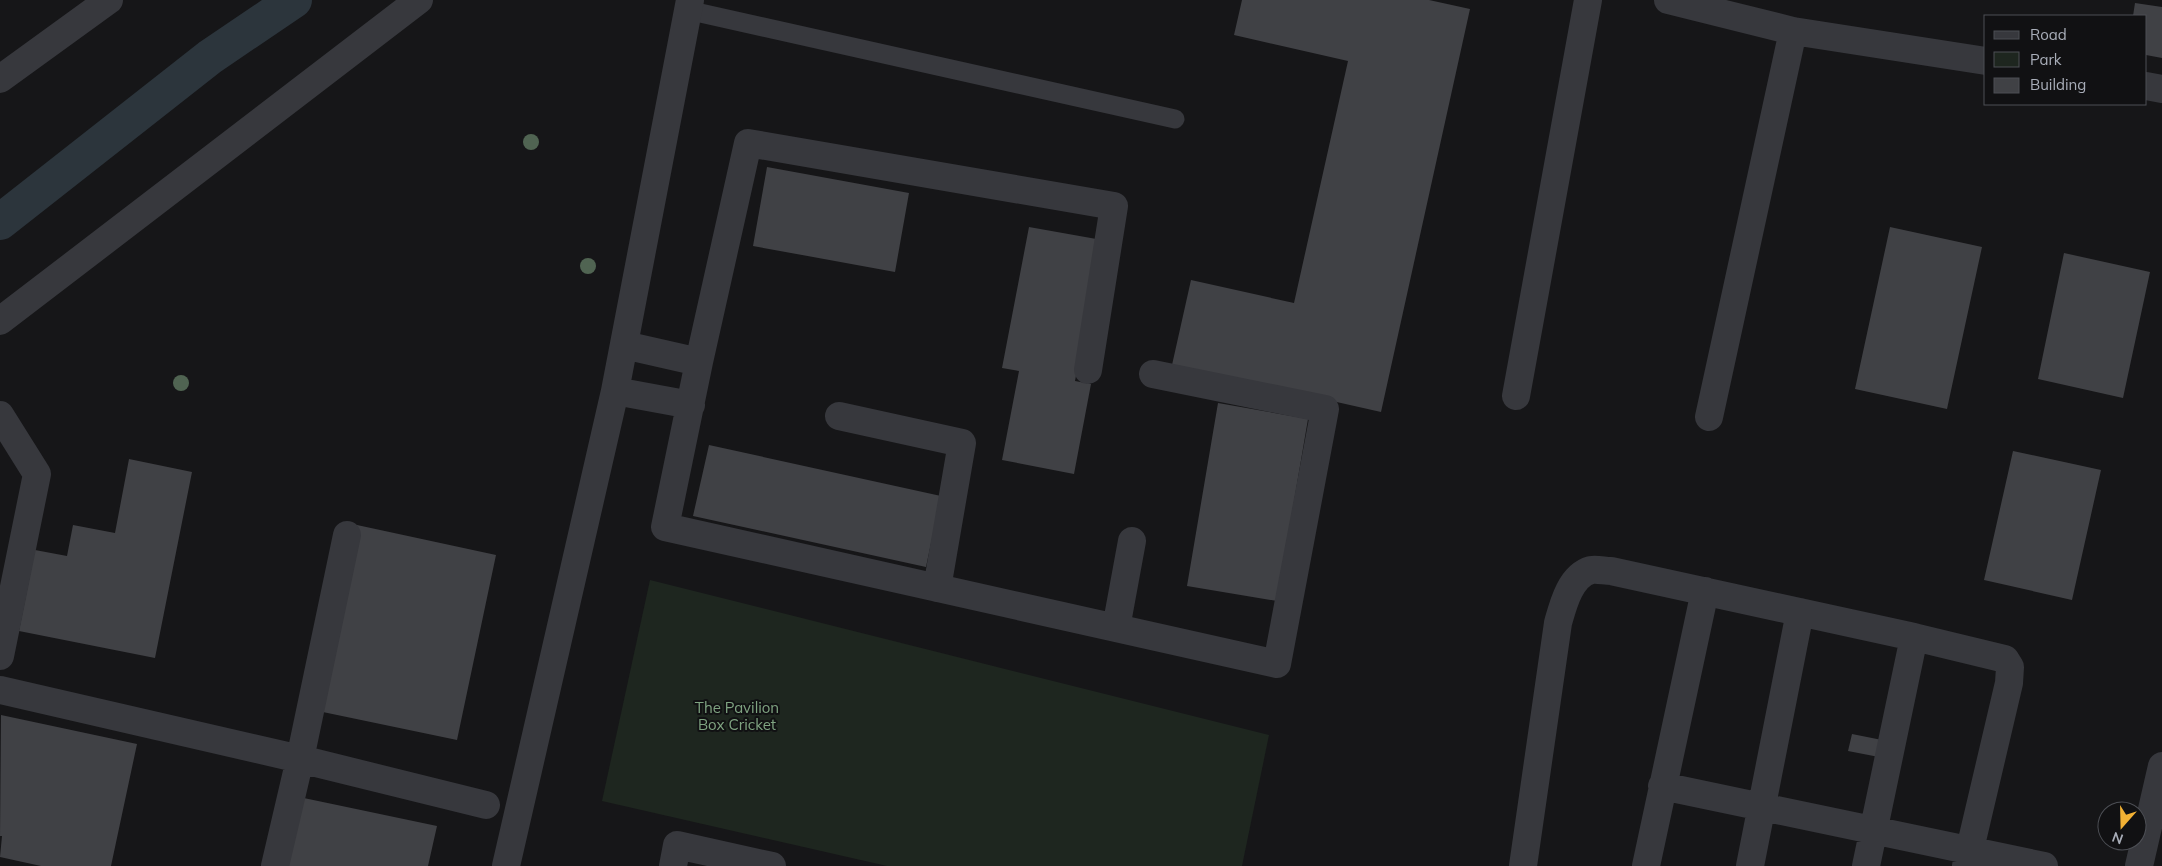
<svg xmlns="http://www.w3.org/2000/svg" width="2162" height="866" font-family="Mulish,sans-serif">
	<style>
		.green { fill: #1e261f }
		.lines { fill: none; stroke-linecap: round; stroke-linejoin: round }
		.canal { stroke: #2c353c; stroke-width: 36 }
		.building { fill: #404145 }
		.service { stroke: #37383d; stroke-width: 19 }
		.minor { stroke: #37383d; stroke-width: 28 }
		.tertiary { stroke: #37383d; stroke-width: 28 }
		.tree { fill: #506452 }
		.labels { text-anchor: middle; stroke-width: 4; stroke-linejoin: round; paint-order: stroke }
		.park-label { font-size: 15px; fill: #7fa381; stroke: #111113 }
	</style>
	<rect width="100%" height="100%" fill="#161618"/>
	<!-- green -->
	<path class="green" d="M650,580L1269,735L1242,866H887L602,801Z"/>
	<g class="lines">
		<!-- canal -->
		<path class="canal" d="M0,222L210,57L294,0"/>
	</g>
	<!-- building -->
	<path class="building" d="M1242,0H1429L1470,9L1381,412L1172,365L1191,280L1294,303L1348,61L1234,35Z
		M2135,3L2162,7V58L2146,55V16H2133Z
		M767,167L909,193L895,272L753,246Z
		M1029,227L1102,240L1075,381L1091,384L1074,474L1002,460L1019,371L1002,368Z
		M1890,227L1982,247L1947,409L1855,389Z
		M2064,253L2150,272L2123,398L2038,379Z
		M1218,403L1308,419L1277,601L1187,586Z
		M709,445L941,496L926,567L693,516Z
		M2013,451L2101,470L2072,600L1984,580Z
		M129,459L192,472L155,658L19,631L35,550L67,556L73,525L115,533Z
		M357,525L496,555L457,740L318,711Z
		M1,715L137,744L111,866H41L0,857L2,836H0Z
		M1852,734L1887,741L1884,758L1848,751Z
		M299,797L437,826L428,866H285Z"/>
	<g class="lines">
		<!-- service -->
		<path class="service" d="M687,10L1175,119"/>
		<!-- minor -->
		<path class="minor" d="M1668,0L1793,31L1986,61
			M2146,86L2162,89
			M624,345L699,362
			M1088,370L1114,206L748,143L699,362L665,527L1277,664L1325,409L1153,374
			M615,391L691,405
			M1516,396L1588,0
			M0,415L37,474L0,656
			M839,416L962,443L937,588
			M1709,417L1793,31
			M1116,628L1132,541
			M0,690L300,759L486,805
			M1662,786L2044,866
			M275,866L300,759L347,535
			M506,866L615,391L690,0
			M673,866L677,845L772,866
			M1523,866L1558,623C1563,605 1570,576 1591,570C1597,569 1605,571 1611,571L1914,637L2005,659L2010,667L2009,683L1966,866
			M1646,866L1705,591
			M1750,866L1800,612
			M1866,866L1914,637"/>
		<!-- tertiary -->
		<path class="tertiary" d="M0,79L109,0
			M0,321L419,0
			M2139,866L2162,766"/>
	</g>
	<!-- trees -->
	<g class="tree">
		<circle cx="531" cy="142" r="8"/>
		<circle cx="588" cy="266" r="8"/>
		<circle cx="181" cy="383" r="8"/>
	</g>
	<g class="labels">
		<!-- park labels -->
		<g class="park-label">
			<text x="737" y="713">The Pavilion<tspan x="737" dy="17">Box Cricket</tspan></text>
		</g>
	</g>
	<!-- legend -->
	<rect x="1984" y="15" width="162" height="90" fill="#111113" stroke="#4d4f55"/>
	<rect x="1994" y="31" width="25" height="8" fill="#37383d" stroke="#4d4f55"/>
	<text x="2030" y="40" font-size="15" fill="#a8adb8">Road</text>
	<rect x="1994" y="52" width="25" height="15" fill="#1e261f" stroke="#4d4f55"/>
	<text x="2030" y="65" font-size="15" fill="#a8adb8">Park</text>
	<rect x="1994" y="78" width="25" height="15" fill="#404145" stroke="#4d4f55"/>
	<text x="2030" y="90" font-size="15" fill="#a8adb8">Building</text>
	<!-- north arrow -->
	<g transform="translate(2122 826) rotate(200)"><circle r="24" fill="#111113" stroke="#4d4f55"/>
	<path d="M0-4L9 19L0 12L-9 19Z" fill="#f2b134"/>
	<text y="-8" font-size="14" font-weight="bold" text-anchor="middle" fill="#a8adb8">N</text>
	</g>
</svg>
